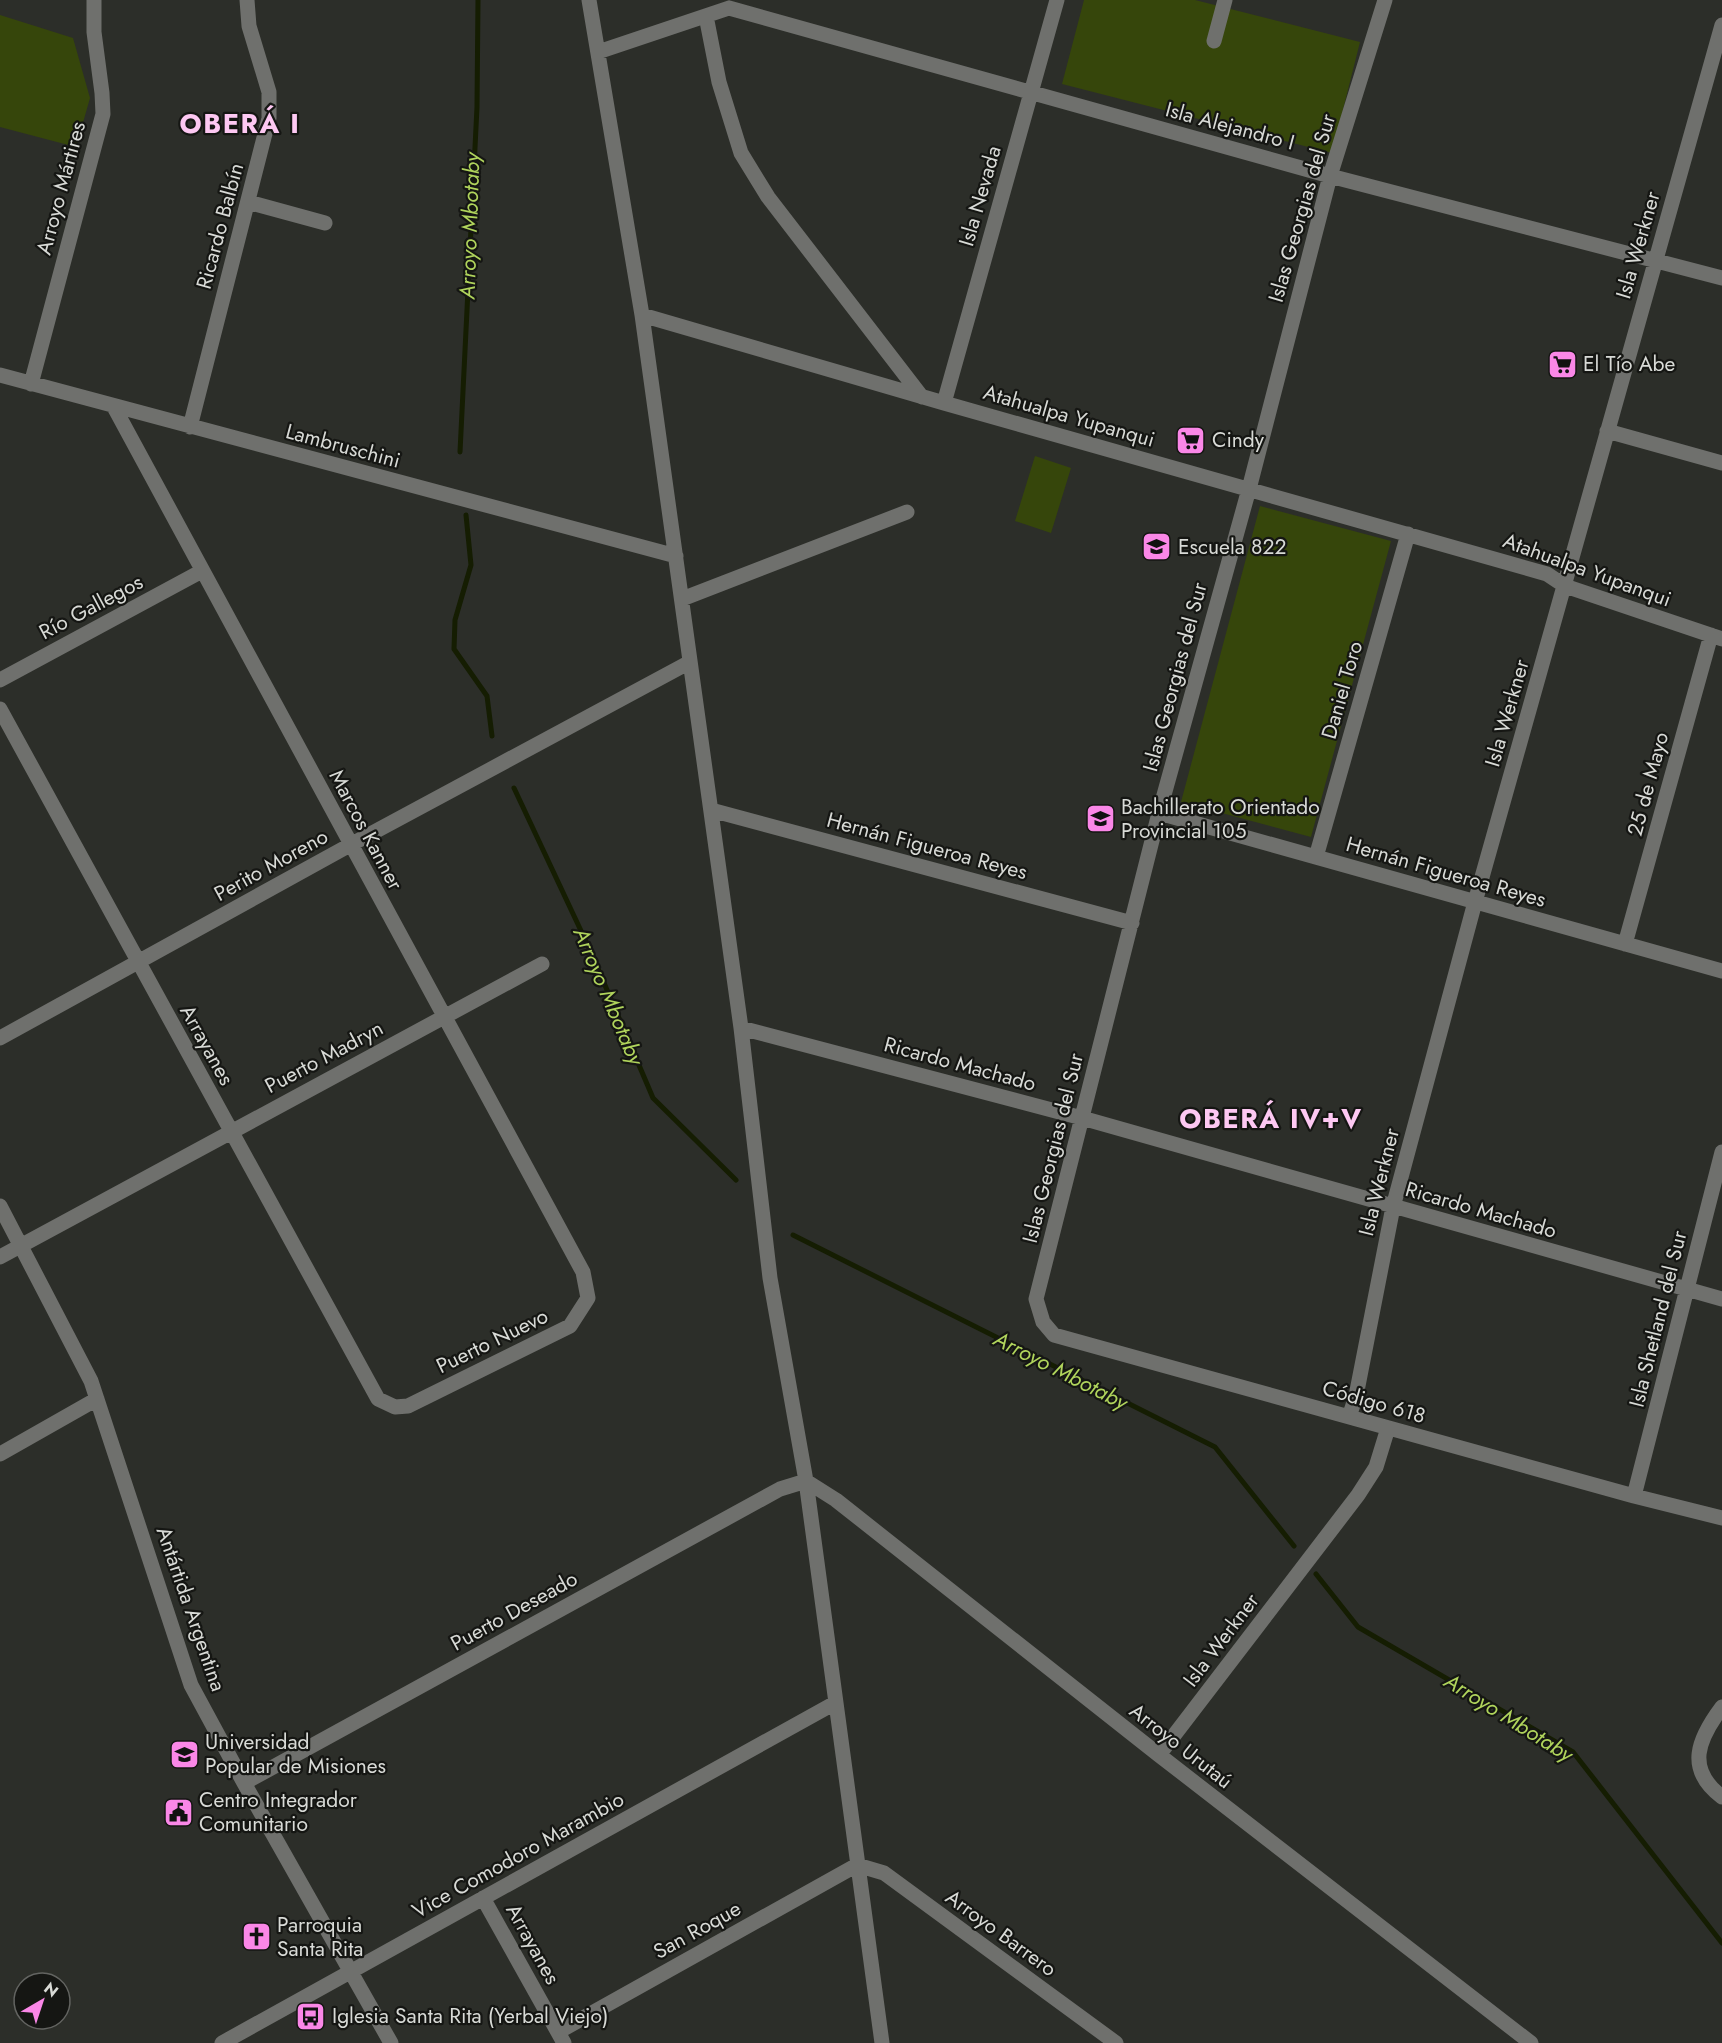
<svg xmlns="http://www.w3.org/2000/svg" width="1722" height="2043" font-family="Jost,sans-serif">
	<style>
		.green { fill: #36460b }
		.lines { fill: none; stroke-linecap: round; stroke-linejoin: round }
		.stream { stroke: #151d02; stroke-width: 5 }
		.minor { stroke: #6f706d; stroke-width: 15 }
		.labels { text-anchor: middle; stroke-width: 4.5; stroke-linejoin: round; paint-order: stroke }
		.street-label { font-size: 21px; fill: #d8dad6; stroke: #151613 }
		.poi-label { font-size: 21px; fill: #d8dad6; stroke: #151613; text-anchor: start }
		.water-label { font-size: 22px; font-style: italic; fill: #b0d45c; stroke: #151613 }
		.district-label { font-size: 27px; font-weight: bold; letter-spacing: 1.5px; fill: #fdc8f2; stroke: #151613 }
	</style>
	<rect width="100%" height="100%" fill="#2c2e29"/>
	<!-- green -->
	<path class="green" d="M1084,0H1195L1360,42L1332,153L1062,84Z
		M0,15L73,38L90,98L76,147L0,127Z
		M1035,456L1071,468L1051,533L1015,521Z
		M1260,506L1391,541L1311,837L1181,802Z"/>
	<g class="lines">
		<!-- stream -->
		<path class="stream" d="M460,452L477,107L478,0
			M466,515L471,565L455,620L454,649L487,696L492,736
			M514,788L590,950L653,1098L736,1180
			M793,1235L1215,1447L1294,1546
			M1316,1574L1358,1627L1573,1752L1722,1943"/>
		<!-- minor -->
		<path class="minor" d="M589,0L642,315L741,1028L770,1278L806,1481L882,2043
			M1385,0L1330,176L1249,489L1159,813L1036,1299L1043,1322L1054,1335L1634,1496L1722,1518
			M729,8L1330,176L1722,278
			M706,16L719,82L741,153L768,197L922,397
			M1214,41L1225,0
			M598,52L729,8
			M248,202L325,223
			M642,315L944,403L1547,574L1565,586L1722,639
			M0,375L676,556
			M31,384L103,114L102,93L94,32V0
			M944,403L1057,0
			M190,427L269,118V92L249,26L247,0
			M1607,431L1722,463
			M682,599L907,512
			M0,680L202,571
			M0,709L378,1399L395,1407L408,1406L570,1326L588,1298L583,1272L114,407
			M711,810L1132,923
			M1159,813L1722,971
			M1316,857L1408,534
			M1625,944L1711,635
			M741,1028L1082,1118L1722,1299
			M0,1038L350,845L690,662
			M0,1206L91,1381L191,1685L244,1783L391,2043
			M0,1257L542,964
			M1349,1417L1356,1396L1393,1207L1475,902L1722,25
			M0,1454L97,1399
			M806,1481L836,1500L1159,1755L1531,2043
			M1634,1496L1722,1152
			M1722,1707C1698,1739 1685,1769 1722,1797
			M1159,1755L1358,1495L1376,1467L1388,1428
			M244,1783L780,1489L806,1481
			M483,1898L564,2043
			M558,2032L857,1865L884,1873L1116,2043
			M222,2043L835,1703"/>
	</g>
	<!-- icons -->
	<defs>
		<symbol id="supermarket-square" viewBox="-11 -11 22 22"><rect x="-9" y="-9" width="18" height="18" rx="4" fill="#fa87e7" stroke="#151613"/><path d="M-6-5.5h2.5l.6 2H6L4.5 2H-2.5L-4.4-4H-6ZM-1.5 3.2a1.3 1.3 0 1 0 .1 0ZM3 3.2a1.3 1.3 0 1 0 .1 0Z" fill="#111"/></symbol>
		<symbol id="school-square" viewBox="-11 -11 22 22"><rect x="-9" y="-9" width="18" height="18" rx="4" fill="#fa87e7" stroke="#151613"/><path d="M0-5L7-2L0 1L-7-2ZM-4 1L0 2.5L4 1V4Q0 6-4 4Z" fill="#111"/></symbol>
		<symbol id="university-square" viewBox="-11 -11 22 22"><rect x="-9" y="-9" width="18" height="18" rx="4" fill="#fa87e7" stroke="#151613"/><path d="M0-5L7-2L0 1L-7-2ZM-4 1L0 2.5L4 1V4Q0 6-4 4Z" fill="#111"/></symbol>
		<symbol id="civic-square" viewBox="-11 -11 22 22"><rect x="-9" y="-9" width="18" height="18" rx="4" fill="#fa87e7" stroke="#151613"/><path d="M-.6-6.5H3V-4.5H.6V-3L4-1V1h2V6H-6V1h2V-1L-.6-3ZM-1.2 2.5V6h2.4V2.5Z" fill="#111"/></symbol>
		<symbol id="church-square" viewBox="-11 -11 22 22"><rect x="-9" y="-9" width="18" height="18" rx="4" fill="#fa87e7" stroke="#151613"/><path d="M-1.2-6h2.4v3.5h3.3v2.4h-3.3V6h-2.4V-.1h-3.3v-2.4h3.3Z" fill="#111"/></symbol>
		<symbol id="bus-square" viewBox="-11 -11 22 22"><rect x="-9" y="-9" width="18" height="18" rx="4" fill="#fa87e7" stroke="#151613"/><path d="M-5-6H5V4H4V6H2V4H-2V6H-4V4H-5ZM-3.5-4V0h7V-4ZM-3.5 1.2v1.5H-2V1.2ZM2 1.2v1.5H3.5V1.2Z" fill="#111"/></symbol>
	</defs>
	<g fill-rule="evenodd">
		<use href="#supermarket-square" x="1546" y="348" width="33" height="33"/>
		<use href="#supermarket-square" x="1174" y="424" width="33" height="33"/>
		<use href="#school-square" x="1140" y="530" width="33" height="33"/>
		<use href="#school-square" x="1084" y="802" width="33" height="33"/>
		<use href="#university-square" x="168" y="1738" width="33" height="33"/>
		<use href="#civic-square" x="162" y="1796" width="33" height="33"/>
		<use href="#church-square" x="240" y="1920" width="33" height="33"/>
		<use href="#bus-square" x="294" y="2000" width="33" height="33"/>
	</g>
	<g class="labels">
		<!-- street labels -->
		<g class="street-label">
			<text transform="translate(1230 126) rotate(15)" y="7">Isla Alejandro I</text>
			<text transform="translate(61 188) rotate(-75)" y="7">Arroyo Mártires</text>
			<text transform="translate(980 196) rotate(-74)" y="7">Isla Nevada</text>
			<text transform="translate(1302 208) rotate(-74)" y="7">Islas Georgias del Sur</text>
			<text transform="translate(220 226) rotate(-75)" y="7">Ricardo Balbín</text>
			<text transform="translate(1638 245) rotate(-74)" y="7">Isla Werkner</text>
			<text transform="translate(1069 416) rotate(16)" y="7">Atahualpa Yupanqui</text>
			<text transform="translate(343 446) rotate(15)" y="7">Lambruschini</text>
			<text transform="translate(1587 570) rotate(20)" y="7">Atahualpa Yupanqui</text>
			<text transform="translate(91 607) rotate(-28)" y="7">Río Gallegos</text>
			<text transform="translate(1175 677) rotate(-75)" y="7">Islas Georgias del Sur</text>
			<text transform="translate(1342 690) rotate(-74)" y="7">Daniel Toro</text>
			<text transform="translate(1507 713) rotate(-74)" y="7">Isla Werkner</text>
			<text transform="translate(1648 784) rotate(-75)" y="7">25 de Mayo</text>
			<text transform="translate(366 830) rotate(62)" y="7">Marcos Kanner</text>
			<text transform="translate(927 846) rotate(15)" y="7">Hernán Figueroa Reyes</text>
			<text transform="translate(271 865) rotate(-29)" y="7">Perito Moreno</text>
			<text transform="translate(1446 872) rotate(16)" y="7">Hernán Figueroa Reyes</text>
			<text transform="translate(207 1045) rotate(61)" y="7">Arrayanes</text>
			<text transform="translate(324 1057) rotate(-28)" y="7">Puerto Madryn</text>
			<text transform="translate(960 1064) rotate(15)" y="7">Ricardo Machado</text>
			<text transform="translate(1053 1148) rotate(-76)" y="7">Islas Georgias del Sur</text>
			<text transform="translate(1379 1182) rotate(-76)" y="7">Isla Werkner</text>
			<text transform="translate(1481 1210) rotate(16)" y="7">Ricardo Machado</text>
			<text transform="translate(1658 1319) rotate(-76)" y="7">Isla Shetland del Sur</text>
			<text transform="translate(492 1341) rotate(-26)" y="7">Puerto Nuevo</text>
			<text transform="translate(1374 1402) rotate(16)" y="7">Código 618</text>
			<text transform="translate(191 1609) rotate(71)" y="7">Antártida Argentina</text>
			<text transform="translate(514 1611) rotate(-29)" y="7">Puerto Deseado</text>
			<text transform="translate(1221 1640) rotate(-53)" y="7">Isla Werkner</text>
			<text transform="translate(1181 1746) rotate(38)" y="7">Arroyo Urutaú</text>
			<text transform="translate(518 1855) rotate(-29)" y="7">Vice Comodoro Marambio</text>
			<text transform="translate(697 1930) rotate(-29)" y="7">San Roque</text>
			<text transform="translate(1001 1933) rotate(36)" y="7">Arroyo Barrero</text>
			<text transform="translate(533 1944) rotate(61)" y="7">Arrayanes</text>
		</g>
		<!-- poi labels -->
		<g class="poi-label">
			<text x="1583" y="371">El Tío Abe</text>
			<text x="1212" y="447">Cindy</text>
			<text x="1178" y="554">Escuela 822</text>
			<text x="1121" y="814">Bachillerato Orientado<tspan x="1121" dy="24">Provincial 105</tspan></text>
			<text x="205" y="1749">Universidad<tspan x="205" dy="24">Popular de Misiones</tspan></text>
			<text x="199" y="1807">Centro Integrador<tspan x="199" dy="24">Comunitario</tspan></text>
			<text x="277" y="1932">Parroquia<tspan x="277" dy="24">Santa Rita</tspan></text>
			<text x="332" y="2023">Iglesia Santa Rita (Yerbal Viejo)</text>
		</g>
		<!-- water labels -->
		<g class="water-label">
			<text transform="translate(469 226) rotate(-88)" y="8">Arroyo Mbotaby</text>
			<text transform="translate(609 996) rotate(67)" y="8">Arroyo Mbotaby</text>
			<text transform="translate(1061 1370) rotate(27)" y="8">Arroyo Mbotaby</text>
			<text transform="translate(1509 1717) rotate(32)" y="8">Arroyo Mbotaby</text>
		</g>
		<!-- district labels -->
		<g class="district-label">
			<text x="240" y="133">OBERÁ I</text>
			<text x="1271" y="1128">OBERÁ IV+V</text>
		</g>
	</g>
	<!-- north arrow -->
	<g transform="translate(42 2001) rotate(39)"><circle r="28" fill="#151613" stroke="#636461" stroke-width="1.5"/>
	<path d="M0-4.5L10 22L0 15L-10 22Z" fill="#fa87e7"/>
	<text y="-9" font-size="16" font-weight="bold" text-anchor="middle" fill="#d8dad6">N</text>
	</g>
</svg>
